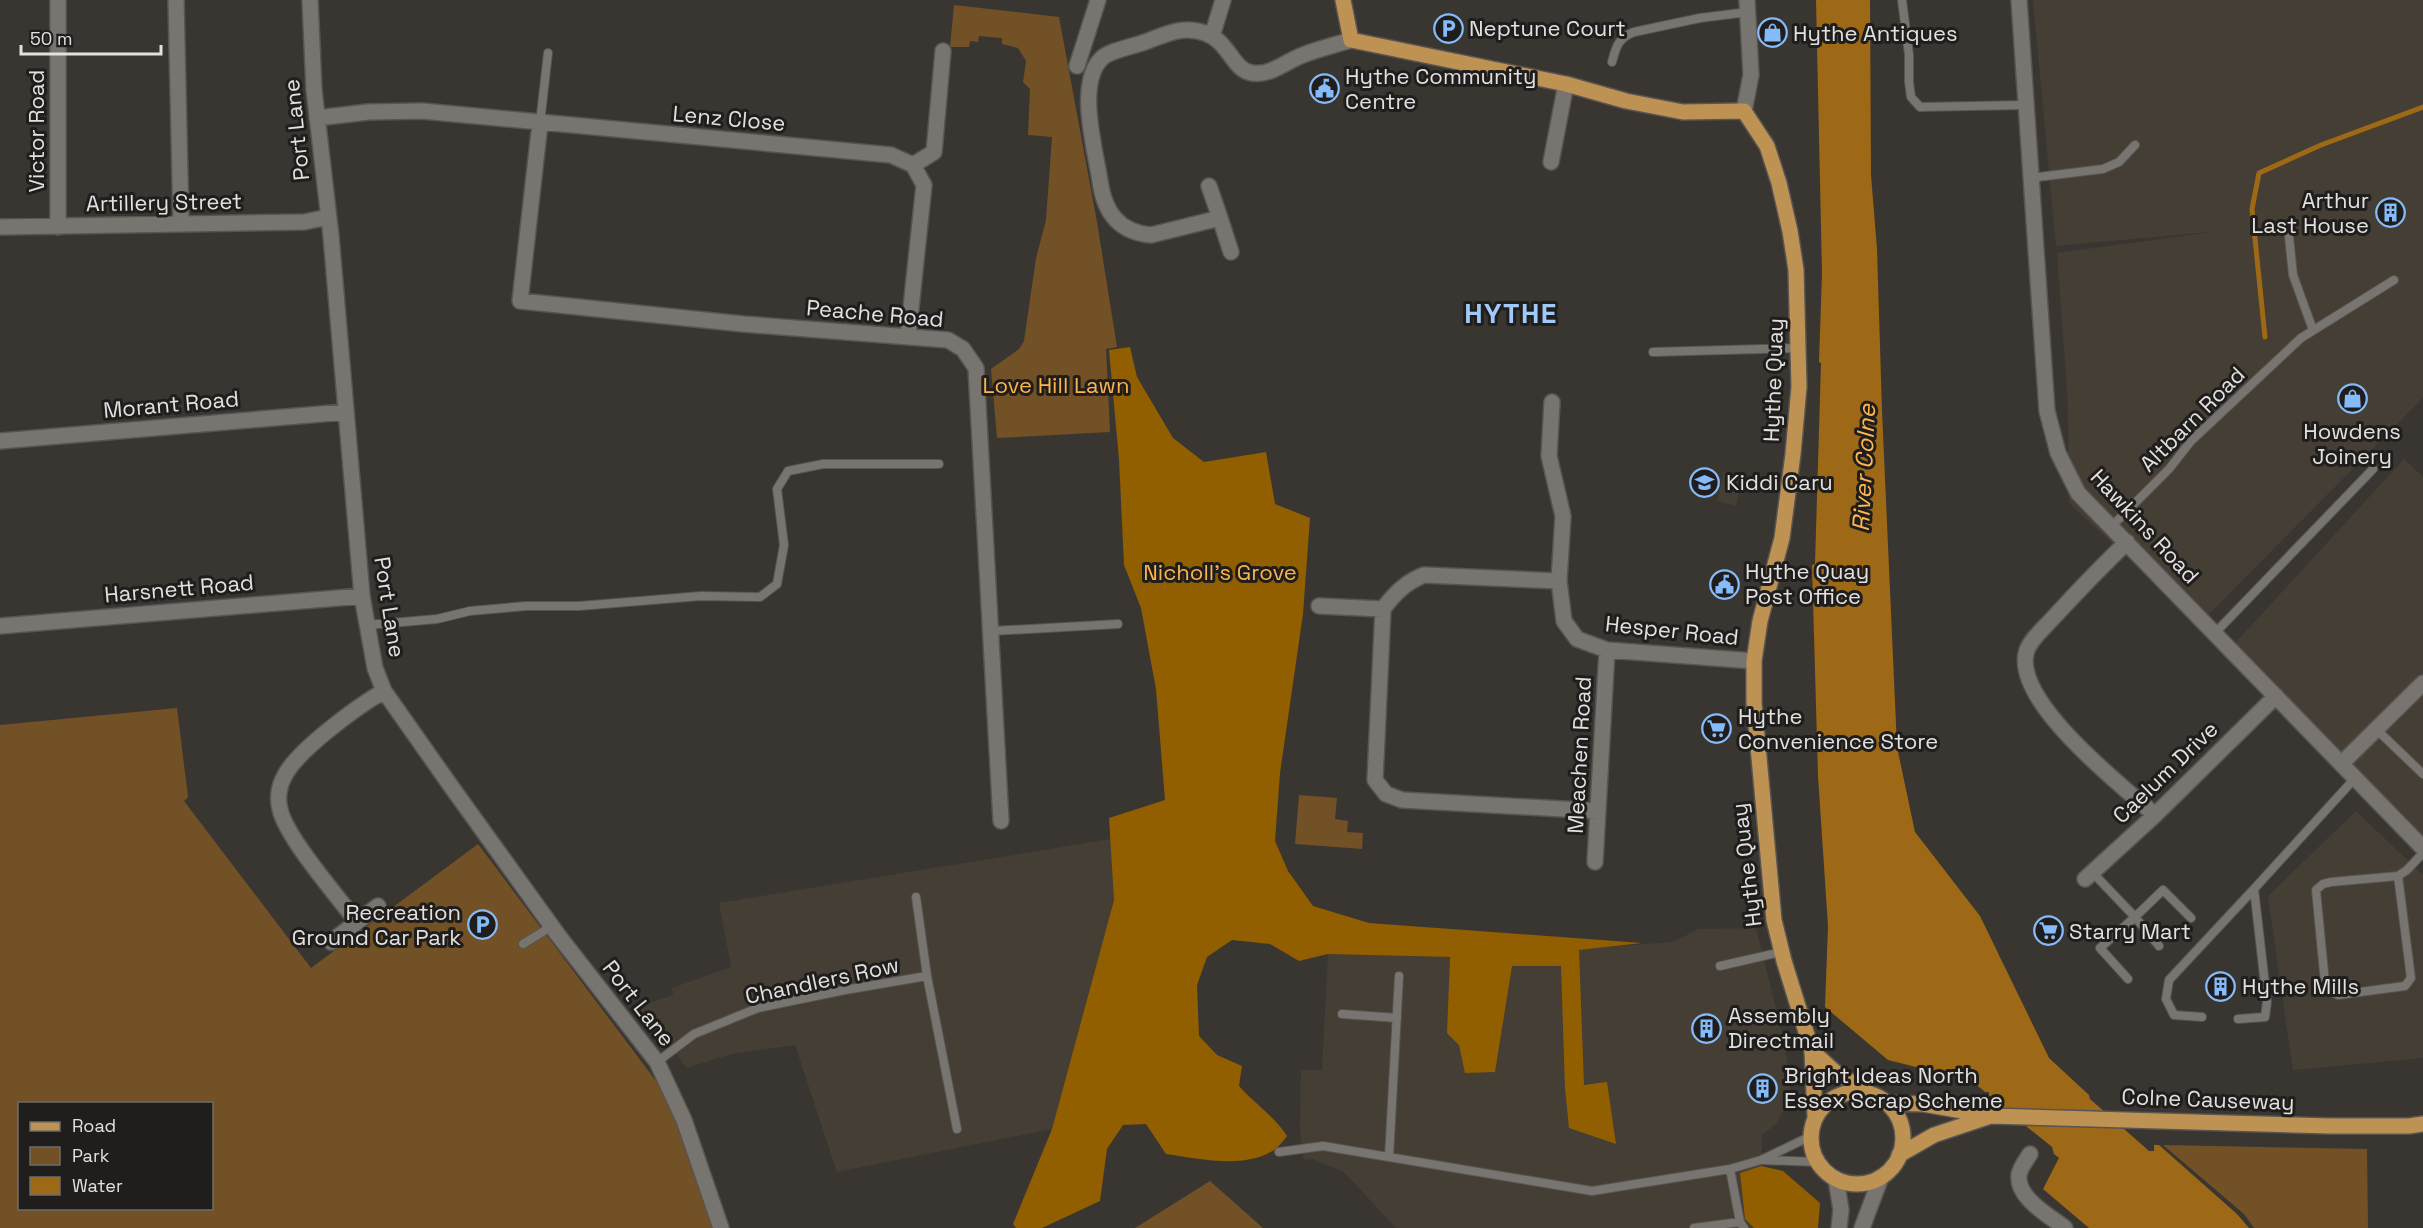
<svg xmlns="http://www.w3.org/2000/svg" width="2423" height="1228" font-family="'Space Grotesk',sans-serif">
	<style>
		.built { fill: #453e35 }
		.green { fill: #715125; fill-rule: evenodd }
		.forest { fill: #915e00 }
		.water { fill: #9d6916 }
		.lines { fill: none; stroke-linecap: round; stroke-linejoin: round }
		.stream { stroke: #9d6916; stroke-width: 5 }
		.service-casing { stroke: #575451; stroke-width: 10 }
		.minor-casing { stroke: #575451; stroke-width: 18 }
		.tertiary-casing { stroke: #575451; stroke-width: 18 }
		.primary-casing { stroke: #575451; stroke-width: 18 }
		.service { stroke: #787571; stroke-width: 8 }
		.minor { stroke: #787571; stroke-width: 15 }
		.tertiary { stroke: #787571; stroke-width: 15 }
		.primary { stroke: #be9252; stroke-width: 15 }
		.labels { text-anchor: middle; stroke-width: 6; stroke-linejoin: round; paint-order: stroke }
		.poi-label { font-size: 22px; fill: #e3e1df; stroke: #1f1e1c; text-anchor: start }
		.street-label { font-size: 22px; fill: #e3e1df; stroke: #1f1e1c }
		.park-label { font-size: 22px; fill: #fcb44e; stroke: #1f1e1c }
		.water-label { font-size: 24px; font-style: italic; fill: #feb650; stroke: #1f1e1c }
		.district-label { font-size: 28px; font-weight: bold; letter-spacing: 1.5px; fill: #a0c9f8; stroke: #1f1e1c }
	</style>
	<rect width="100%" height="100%" fill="#393632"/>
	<!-- built -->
	<path class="built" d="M2033,0H2423V398L2199,624L2069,503L2068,404L2057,253L2220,231L2056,246Z
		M2404,459L2423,477V844L2227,652Z
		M1724,471L1743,476L1736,506L1717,501Z
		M2356,811L2423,875V1058L2293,1070L2268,896Z
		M1111,839L1114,900L1052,1129L837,1172L795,1045L731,1054L687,1068L638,1007L673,995L672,988L731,967L719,903Z
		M1756,928L1783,1036L1790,1078V1099L1776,1124L1762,1135L1761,1166L1740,1173L1745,1219L1754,1228H1396L1344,1172L1313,1159L1304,1160L1300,1129L1301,1070H1322L1328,954L1450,957L1448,1033L1512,954L1673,942L1699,929Z"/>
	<!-- green -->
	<path class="green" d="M954,5L1059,17L1097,222L1117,347L1106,349L1110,432L997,438L991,369L1019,349L1024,341L1036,258L1046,220L1052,137L1028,135L1030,89L1023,82L1026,61L1018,48L1002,44V38L979,36L978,42L970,41L969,47H950Z
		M177,708L188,797L184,801L311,968L478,844L665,1093L691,1154L713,1228H0V725ZM20,1104H212V1208H20Z
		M1299,795L1337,798L1335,819L1348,821L1347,832L1363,833L1362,849L1295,844Z
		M2163,1145L2367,1149L2368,1228H2254L2244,1214Z
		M1210,1181L1263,1228H1135Z"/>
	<!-- forest -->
	<path class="forest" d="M1130,347L1137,377L1173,438L1204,462L1266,452L1275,504L1310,518L1303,614L1280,773L1275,841L1288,871L1313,906L1369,923L1642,943L1579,950L1584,1085L1607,1082L1616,1144L1569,1128L1565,1088L1561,966H1512L1495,1072L1465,1073L1459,1045L1447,1033L1450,957L1328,954L1299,961L1270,944L1232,940L1207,957L1197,985L1199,1036L1217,1055L1242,1066L1239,1086C1255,1104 1275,1117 1287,1136C1283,1141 1279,1147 1274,1150C1245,1169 1199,1159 1166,1154L1146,1124L1123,1125L1107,1149L1100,1201L1042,1228H1016L1013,1224L1052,1129L1114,900L1109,818L1165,800L1156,689L1141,608L1124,565L1119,459L1109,350Z
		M1761,1166L1783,1171L1820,1203L1818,1228H1754L1745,1219L1740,1173Z"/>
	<!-- water -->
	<path class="water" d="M1816,0H1870L1871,175L1877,249L1882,411L1897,747L1915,832L1980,916L2049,1058L2089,1095L2090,1099L2149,1151H2154V1145H2159L2237,1214L2249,1228H2089L2043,1189L2059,1158L2054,1154L2052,1147L1989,1096V1092H1985L1972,1081L1888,1060L1825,1007L1828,926L1818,776L1812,565L1815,564L1821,363L1819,362L1822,273Z"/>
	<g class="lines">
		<!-- stream -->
		<path class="stream" d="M2265,337L2252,209L2259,173L2321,145L2423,107"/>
		<defs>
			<path id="service" d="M1902,0L1909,55V82L1911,97L1920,107L2025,105
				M1612,62C1616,47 1618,38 1634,32L1700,18L1748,12
				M540,123L548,53
				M2030,178L2103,169L2119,162L2135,145
				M2288,227L2293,275L2313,330
				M1653,352L1799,348
				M2111,527L2169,469L2191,441L2301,338L2394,280
				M367,625L437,619L470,611L526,606H579L701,596L760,597L777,584L784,545L777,489L788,471L823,464H939
				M992,631L1118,624
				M2215,633L2373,469
				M2376,729L2423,774
				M2092,872L2135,917L2163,890L2191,918
				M2398,876L2411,978L2405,986L2338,995L2330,991L2325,983L2316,890L2323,884L2331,882L2398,876L2407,870L2423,853
				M523,944L544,931L550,924
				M1720,966L1781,952
				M927,976L957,1129
				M2128,979L2100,948L2135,917L2159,946
				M1342,1014L1397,1018
				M2202,1017L2174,1015L2166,999L2169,980L2254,889
				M2238,1019L2265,1017L2267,1002L2254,889L2356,777
				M657,1062L694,1034L758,1008L845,990L927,976L916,897
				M1279,1152L1323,1146L1592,1191L1730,1169L1761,1160L1811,1136
				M1389,1157L1399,976
				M1762,1160L1818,1162
				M1730,1169L1740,1222L1744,1228
				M1694,1228L1740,1222"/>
			<path id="minor" d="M58,0V227
				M176,0L181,223
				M310,0L314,90L331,236L362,596L375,668L384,691L448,782L558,935L657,1062L684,1120L721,1228
				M2019,0L2047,411L2058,453L2078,493L2423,848
				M1212,36L1223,0
				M1077,66L1098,0
				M1744,111L1751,75L1747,0
				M317,118L368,112L422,111L891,155L913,165L924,185L908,336
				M540,123L520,301L743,324L948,340L963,349L976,368L1001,821
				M1551,162L1566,84
				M913,165L934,152L943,51
				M1209,186L1220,218
				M0,227L304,222L328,217
				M1231,252L1220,218L1151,235C1118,232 1104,211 1100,181C1095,148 1076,83 1102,58C1109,51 1134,46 1145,42C1166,34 1183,25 1205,33C1230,42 1232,70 1252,73C1271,76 1286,61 1303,55C1318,49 1335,45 1351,40
				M1552,402L1549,456L1563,516L1559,581L1564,621L1577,639L1607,650L1754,661
				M0,441L345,412
				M2127,542C2101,567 2077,592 2053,618C2045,627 2031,639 2027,650C2010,699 2121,785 2155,815
				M1559,581L1424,575C1406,582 1395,593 1383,609L1375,780L1386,794L1402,800L1598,811
				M1319,606L1383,609
				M0,626L362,596
				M2342,763L2423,683
				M1595,862L1607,650
				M2085,879L2155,815L2276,696
				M357,922C338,897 285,836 280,809C277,799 279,786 284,777C296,751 358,706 384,691
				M331,942L378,906
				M2030,1154C2026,1160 2020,1168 2019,1175C2016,1198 2050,1216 2065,1228"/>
			<path id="tertiary" d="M1836,1179L1841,1210L1839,1228
				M1862,1228L1881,1177"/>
			<path id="primary" d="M1343,0L1351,40L1566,84L1626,101L1683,112L1744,111L1767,146L1779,183L1790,231L1796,270L1799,387L1793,454L1782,538L1760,621L1754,661V703L1774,920L1784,961L1812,1051L1815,1116
				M1812,1051L1835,1072L1869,1093
				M1811 1138a46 46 0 1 1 92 0a46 46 0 1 1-92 0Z
				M1887,1103L1923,1104L1991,1116L2330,1126H2409L2423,1124
				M1899,1155L1934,1135L1988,1117"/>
		</defs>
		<!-- service casing -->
		<use href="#service" class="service-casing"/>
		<!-- minor casing -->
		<use href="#minor" class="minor-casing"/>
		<!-- tertiary casing -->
		<use href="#tertiary" class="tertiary-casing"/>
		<!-- primary casing -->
		<use href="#primary" class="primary-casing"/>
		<!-- service -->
		<use href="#service" class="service"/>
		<!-- minor -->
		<use href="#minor" class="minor"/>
		<!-- tertiary -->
		<use href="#tertiary" class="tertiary"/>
		<!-- primary -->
		<use href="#primary" class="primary"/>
	</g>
	<!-- icons -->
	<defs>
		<symbol id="parking-ring" viewBox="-11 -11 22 22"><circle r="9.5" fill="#1f1e1c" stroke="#85bbfb" stroke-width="1.5"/><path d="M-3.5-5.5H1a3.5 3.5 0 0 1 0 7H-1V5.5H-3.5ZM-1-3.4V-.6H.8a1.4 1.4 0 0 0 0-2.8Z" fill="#85bbfb"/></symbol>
		<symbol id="shop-ring" viewBox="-11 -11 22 22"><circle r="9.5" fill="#1f1e1c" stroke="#85bbfb" stroke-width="1.5"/><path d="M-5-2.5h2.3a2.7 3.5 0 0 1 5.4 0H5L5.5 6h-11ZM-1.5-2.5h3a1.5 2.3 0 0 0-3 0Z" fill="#85bbfb"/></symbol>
		<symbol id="civic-ring" viewBox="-11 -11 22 22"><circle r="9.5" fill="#1f1e1c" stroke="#85bbfb" stroke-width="1.5"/><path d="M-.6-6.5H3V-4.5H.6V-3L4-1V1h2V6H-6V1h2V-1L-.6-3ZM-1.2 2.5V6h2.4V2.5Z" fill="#85bbfb"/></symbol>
		<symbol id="building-ring" viewBox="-11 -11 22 22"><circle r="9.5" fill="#1f1e1c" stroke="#85bbfb" stroke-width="1.5"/><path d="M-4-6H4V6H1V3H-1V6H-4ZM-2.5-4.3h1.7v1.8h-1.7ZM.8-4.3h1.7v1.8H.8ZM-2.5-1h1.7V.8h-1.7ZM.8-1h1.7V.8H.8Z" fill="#85bbfb"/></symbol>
		<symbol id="school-ring" viewBox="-11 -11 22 22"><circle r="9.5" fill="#1f1e1c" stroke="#85bbfb" stroke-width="1.5"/><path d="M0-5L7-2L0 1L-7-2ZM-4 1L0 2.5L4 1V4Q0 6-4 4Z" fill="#85bbfb"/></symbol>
		<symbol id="supermarket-ring" viewBox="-11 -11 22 22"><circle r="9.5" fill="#1f1e1c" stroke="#85bbfb" stroke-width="1.5"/><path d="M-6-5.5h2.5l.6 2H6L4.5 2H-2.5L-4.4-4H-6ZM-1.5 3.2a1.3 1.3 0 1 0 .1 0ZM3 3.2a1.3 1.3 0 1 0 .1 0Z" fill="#85bbfb"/></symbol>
	</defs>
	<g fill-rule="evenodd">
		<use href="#parking-ring" x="1432" y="12" width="33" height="33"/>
		<use href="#shop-ring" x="1756" y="16" width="33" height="33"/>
		<use href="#civic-ring" x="1308" y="72" width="33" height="33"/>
		<use href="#building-ring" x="2374" y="196" width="33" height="33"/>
		<use href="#shop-ring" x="2336" y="382" width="33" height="33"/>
		<use href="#school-ring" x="1688" y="466" width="33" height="33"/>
		<use href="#civic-ring" x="1708" y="568" width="33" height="33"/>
		<use href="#supermarket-ring" x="1700" y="712" width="33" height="33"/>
		<use href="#parking-ring" x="466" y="908" width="33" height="33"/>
		<use href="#supermarket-ring" x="2032" y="914" width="33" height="33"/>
		<use href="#building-ring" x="2204" y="970" width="33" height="33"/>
		<use href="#building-ring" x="1690" y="1012" width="33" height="33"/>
		<use href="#building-ring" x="1746" y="1072" width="33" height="33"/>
	</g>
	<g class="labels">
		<!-- poi labels -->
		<g class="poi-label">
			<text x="1469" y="36">Neptune Court</text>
			<text x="1793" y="41">Hythe Antiques</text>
			<text x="1345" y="84">Hythe Community<tspan x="1345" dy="25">Centre</tspan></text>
			<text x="2369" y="208" text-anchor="end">Arthur<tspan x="2369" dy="25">Last House</tspan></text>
			<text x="2352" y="439" text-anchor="middle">Howdens<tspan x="2352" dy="25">Joinery</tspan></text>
			<text x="1726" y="490">Kiddi Caru</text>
			<text x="1745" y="579">Hythe Quay<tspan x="1745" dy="25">Post Office</tspan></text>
			<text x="1738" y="724">Hythe<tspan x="1738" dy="25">Convenience Store</tspan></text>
			<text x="461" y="920" text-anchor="end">Recreation<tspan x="461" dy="25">Ground Car Park</tspan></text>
			<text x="2069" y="939">Starry Mart</text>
			<text x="2242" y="994">Hythe Mills</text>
			<text x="1728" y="1023">Assembly<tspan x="1728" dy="25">Directmail</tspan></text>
			<text x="1784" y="1083">Bright Ideas North<tspan x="1784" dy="25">Essex Scrap Scheme</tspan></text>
		</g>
		<!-- street labels -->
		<g class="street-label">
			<text transform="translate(729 118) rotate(5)" y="8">Lenz Close</text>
			<text transform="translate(296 130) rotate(-96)" y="8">Port Lane</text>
			<text transform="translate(36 131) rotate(-90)" y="8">Victor Road</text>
			<text transform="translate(164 202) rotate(-1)" y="8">Artillery Street</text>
			<text transform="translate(875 313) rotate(5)" y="8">Peache Road</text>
			<text transform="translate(1773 380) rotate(-88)" y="8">Hythe Quay</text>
			<text transform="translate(171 404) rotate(-5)" y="8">Morant Road</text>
			<text transform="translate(2192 419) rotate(-45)" y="8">Altbarn Road</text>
			<text transform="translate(2145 526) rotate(47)" y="8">Hawkins Road</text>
			<text transform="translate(179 588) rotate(-5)" y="8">Harsnett Road</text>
			<text transform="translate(390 607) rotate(81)" y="8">Port Lane</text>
			<text transform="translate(1672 630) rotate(6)" y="8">Hesper Road</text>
			<text transform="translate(1579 755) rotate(-87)" y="8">Meachen Road</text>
			<text transform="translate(2165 772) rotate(-44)" y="8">Caelum Drive</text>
			<text transform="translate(1746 865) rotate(-97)" y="8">Hythe Quay</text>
			<text transform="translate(822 980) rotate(-12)" y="8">Chandlers Row</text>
			<text transform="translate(639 1003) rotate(52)" y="8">Port Lane</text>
			<text transform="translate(2208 1099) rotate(2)" y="8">Colne Causeway</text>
		</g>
		<!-- park labels -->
		<g class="park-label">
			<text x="1056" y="393">Love Hill Lawn</text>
			<text x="1220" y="580">Nicholl's Grove</text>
		</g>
		<!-- water labels -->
		<g class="water-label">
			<text transform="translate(1864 468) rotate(-87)" y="8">River Colne</text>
		</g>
		<!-- district labels -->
		<g class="district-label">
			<text x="1511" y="323">HYTHE</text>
		</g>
	</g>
	<!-- legend -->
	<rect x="18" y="1102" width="195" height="108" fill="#1f1e1c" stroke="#6d6c6a" stroke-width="1.5"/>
	<rect x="30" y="1122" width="30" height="9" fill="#be9252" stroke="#6d6c6a" stroke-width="1.5"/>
	<text x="72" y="1132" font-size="18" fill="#e3e1df">Road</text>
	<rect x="30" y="1147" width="30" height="18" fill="#715125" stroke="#6d6c6a" stroke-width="1.5"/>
	<text x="72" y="1162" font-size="18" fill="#e3e1df">Park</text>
	<rect x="30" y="1177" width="30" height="18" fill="#9d6916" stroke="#6d6c6a" stroke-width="1.5"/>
	<text x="72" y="1192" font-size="18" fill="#e3e1df">Water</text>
	<!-- scale -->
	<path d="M21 45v9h140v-9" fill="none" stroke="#e3e1df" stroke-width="3"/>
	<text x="30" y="45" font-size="18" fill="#e3e1df" stroke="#1f1e1c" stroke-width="4.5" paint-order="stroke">50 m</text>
</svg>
